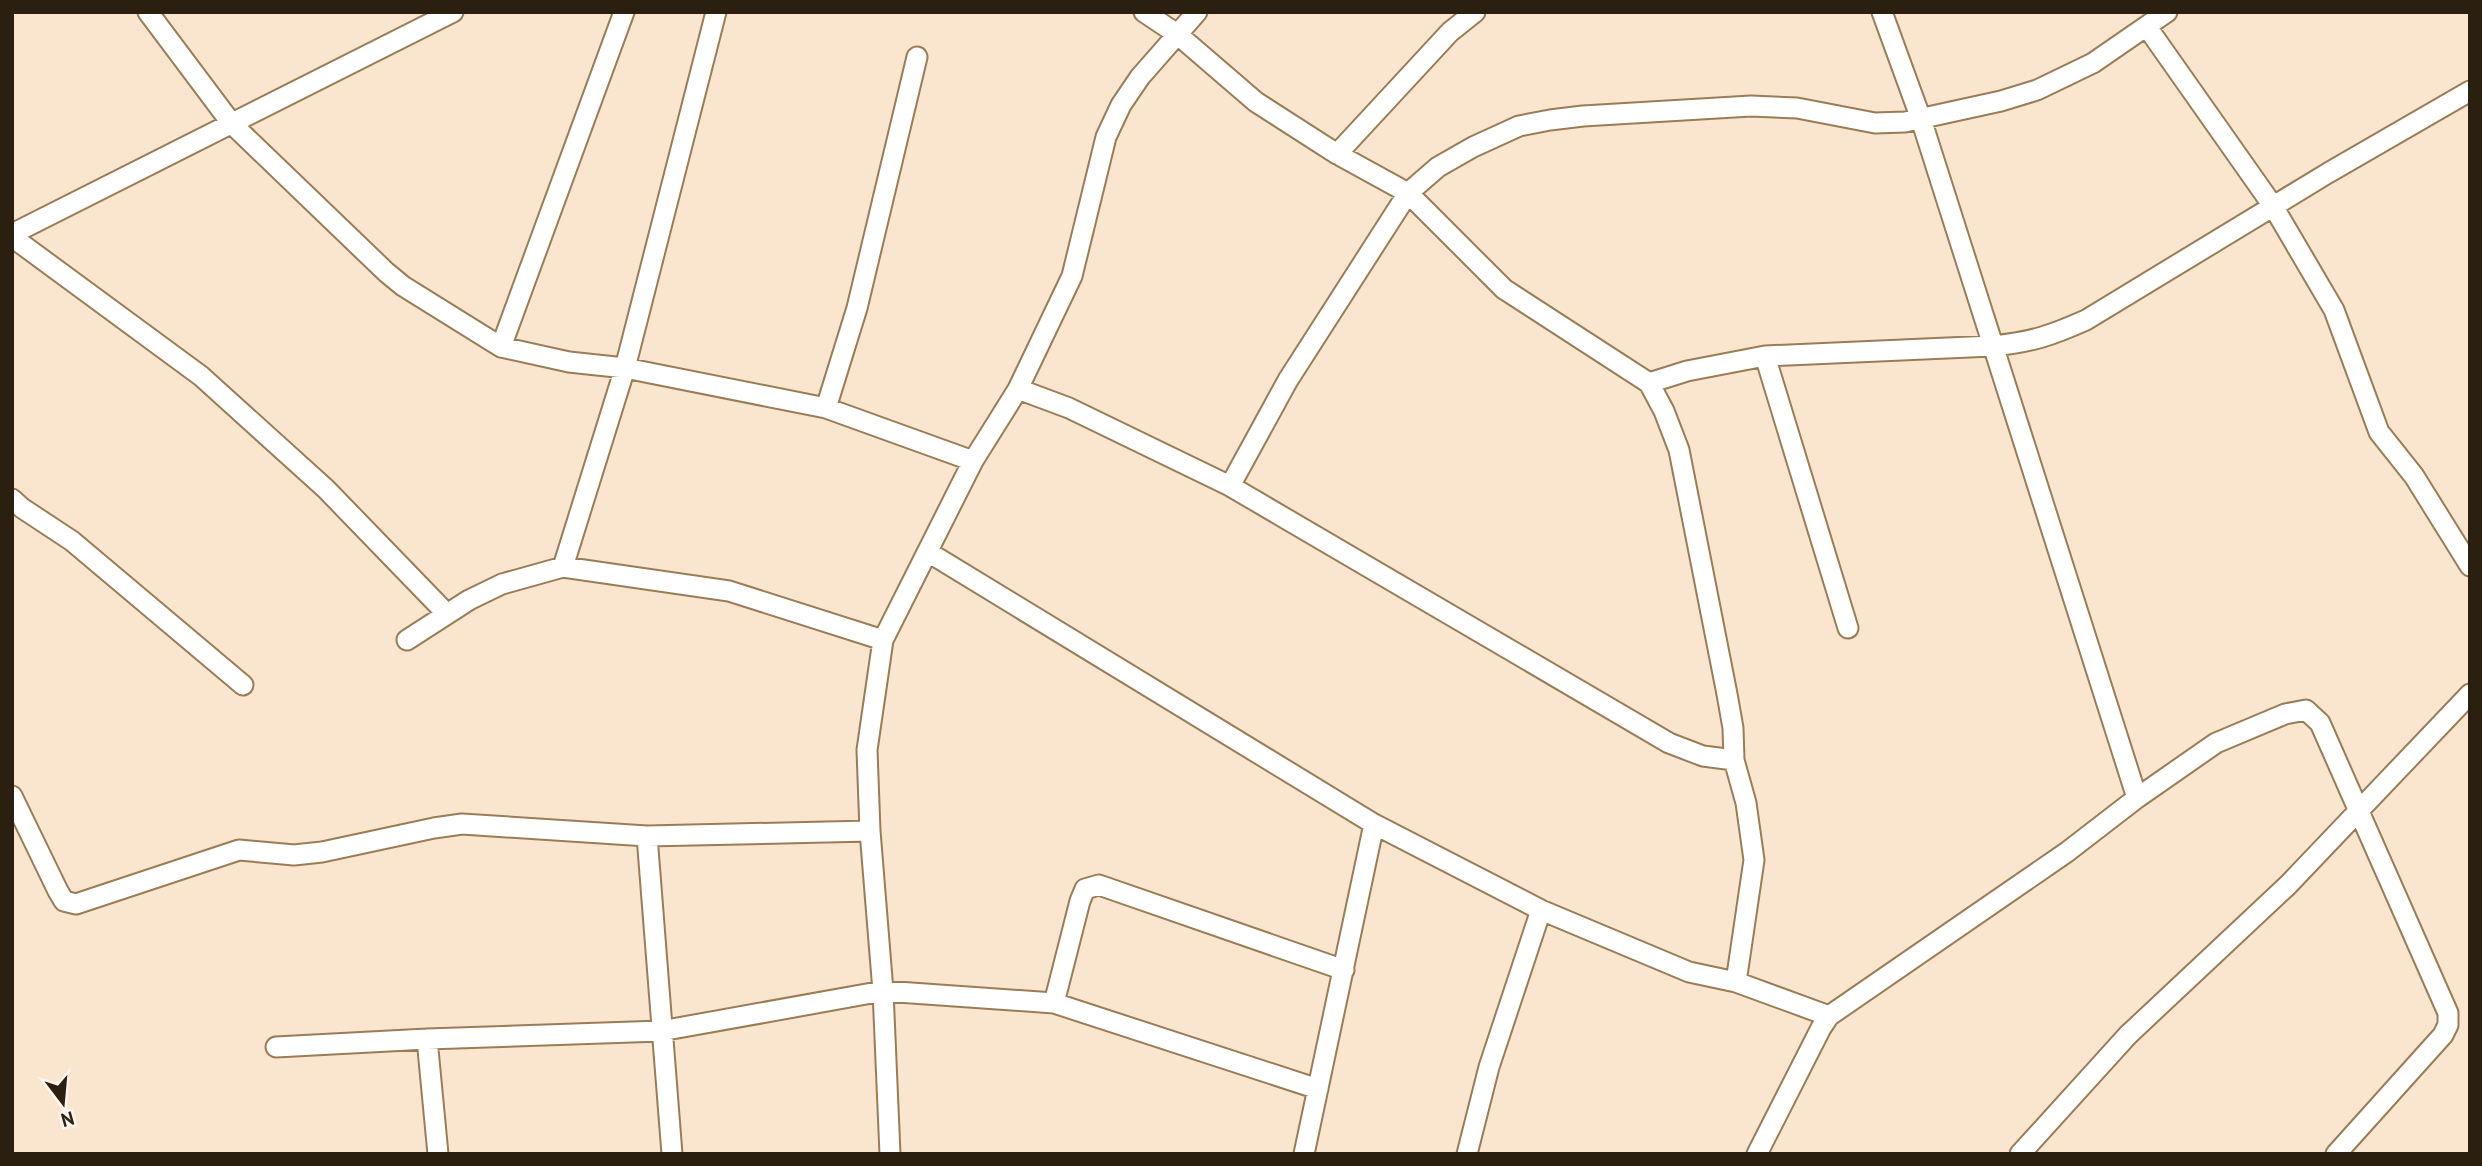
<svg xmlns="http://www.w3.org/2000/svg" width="2482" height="1166" font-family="'PT Sans',sans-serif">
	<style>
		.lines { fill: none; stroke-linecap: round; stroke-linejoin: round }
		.street-casing { stroke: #9a7c56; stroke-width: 23 }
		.street { stroke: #fff; stroke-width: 19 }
	</style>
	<rect width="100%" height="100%" fill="#fae6ce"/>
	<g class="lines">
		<defs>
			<path id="street" d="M148,12L232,124L386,272L403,286L501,347L569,362L625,368L826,408L973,461
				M1144,12L1177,34L1256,102L1337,154L1408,193L1504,289L1649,383L1664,411L1679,450L1727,694L1733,728L1734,760
				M1882,12L1921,119L2137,798
				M2147,27L2273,206L2334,310L2379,432L2414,476L2470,566
				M1337,154L1450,32L1475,12
				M12,234L453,12
				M12,237L201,376L326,489L447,614
				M501,347L624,12
				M1765,356L1848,628
				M1649,383L1687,371L1765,356L1992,346C2032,342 2050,336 2086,320L2328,173L2470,91
				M1018,389L1072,276L1106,137L1121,105L1140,77L1197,12
				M826,408L857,308L917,57
				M1230,486L1288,380L1408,193L1438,167L1473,147L1519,126L1550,120L1583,116L1751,106L1797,108L1875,123L1905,122L2001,101L2037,90L2093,63L2167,12
				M12,499L22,508L72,541L243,685
				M928,552L1374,824L1541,910L1689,972L1736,982
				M563,567L625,368L716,12
				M407,640L469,600L502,584L563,567L729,591L883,640
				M12,796L58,891L64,901L76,904L239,850L294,855L322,852L434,828L462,824L647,836L870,831
				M647,836L672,1154
				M1054,1003L1080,901L1085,889L1099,885L1344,970
				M427,1039L438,1154
				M276,1047L427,1039L661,1031L883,991L1054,1003L1318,1089
				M890,1154L883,991L870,831L867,750L883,640L973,461L1018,389L1069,408L1230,486L1669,743L1703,756L1734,760L1746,803L1754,860L1736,982L1829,1016
				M1304,1154L1374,824
				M1467,1154L1489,1067L1541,910
				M1757,1154L1821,1028L1829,1016L2067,852L2137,798L2216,743L2285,714L2306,710L2320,723L2448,1013V1025L2443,1035L2336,1154
				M2020,1154L2128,1035L2288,885L2470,694"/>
		</defs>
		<!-- street casing -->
		<use href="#street" class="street-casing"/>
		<!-- street -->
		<use href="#street" class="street"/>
	</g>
	<!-- border -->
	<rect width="2482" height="1166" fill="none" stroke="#2b1f0f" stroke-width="28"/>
	<!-- north arrow -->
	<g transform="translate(63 1103) rotate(164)" stroke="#fcf6ee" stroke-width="5" paint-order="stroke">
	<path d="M0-5L12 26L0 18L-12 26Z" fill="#2b1f0f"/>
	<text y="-10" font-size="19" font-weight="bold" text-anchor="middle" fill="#2b1f0f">N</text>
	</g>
</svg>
